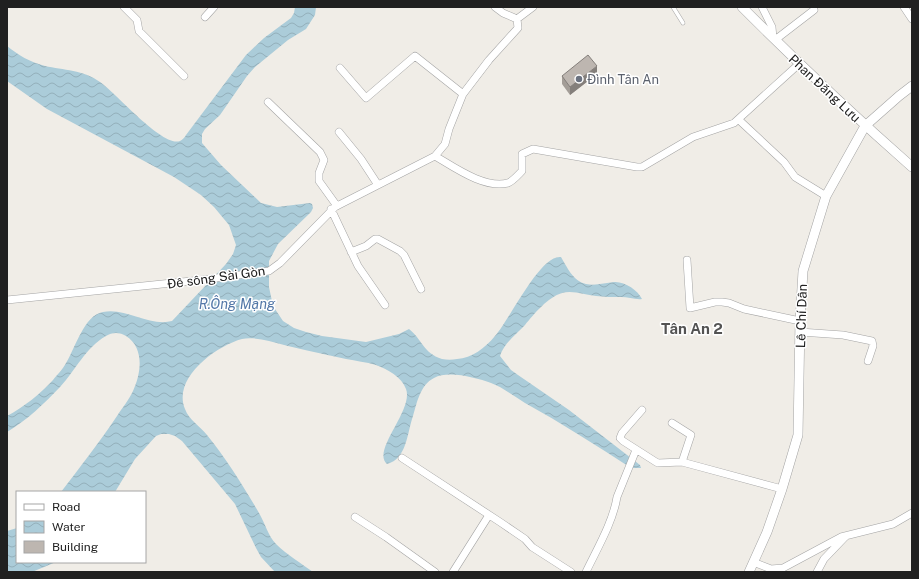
<svg xmlns="http://www.w3.org/2000/svg" width="919" height="579" font-family="'Public Sans',sans-serif">
	<style>
		.water { fill: url(#water-waves) }
		.lines { fill: none; stroke-linecap: round; stroke-linejoin: round }
		.service-casing { stroke: #a4a4a4; stroke-width: 4.5 }
		.minor-casing { stroke: #a4a4a4; stroke-width: 8 }
		.tertiary-casing { stroke: #a4a4a4; stroke-width: 10 }
		.service { stroke: #fff; stroke-width: 3.5 }
		.minor { stroke: #fff; stroke-width: 7 }
		.tertiary { stroke: #fff; stroke-width: 9 }
		.wall { fill: #a39d97 }
		.shaded-wall { fill: #847f7b }
		.building { fill: #bdb6b0; stroke: #847f7b }
		.worship-dot { fill: #6b7280; stroke: #fff; stroke-width: 1.5 }
		.labels { text-anchor: middle; stroke-width: 3; stroke-linejoin: round; paint-order: stroke }
		.worship-label { font-size: 13px; fill: #5b616d; stroke: #fff; text-anchor: start }
		.street-label { font-size: 13px; fill: #202020; stroke: #fff }
		.water-label { font-size: 14px; font-style: italic; fill: #5378a8; stroke: #fff }
		.quarter-label { font-size: 15px; font-weight: bold; fill: #535353; stroke: #fff }
	</style>
	<defs>
		<pattern id="water-waves" width="16" height="10" patternUnits="userSpaceOnUse"><rect width="16" height="10" fill="#abccd9"/><path d="M0 5q4-4 8 0t8 0" fill="none" stroke="#93afba"/></pattern>
	</defs>
	<rect width="100%" height="100%" fill="#f0ede7"/>
	<!-- water -->
	<path class="water" d="M295,7H316L315,15L306,29L288,40L255,67L247,76L220,115L205,129L202,134V143L221,165L261,203L277,207L310,203L312,204L313,208L311,212L278,244L269,261V287L273,306L283,321L294,328L306,332L322,336L366,342L399,334L409,329C422,339 423,353 442,359C447,360 452,360 457,359C472,358 485,348 495,336C509,321 540,254 561,257C567,267 573,281 586,284C595,286 605,283 614,282C624,281 638,290 642,299C636,300 628,297 621,297C613,297 604,297 596,296C585,295 573,290 562,293C548,297 534,314 525,325C516,335 504,343 500,356L511,370L518,375L569,410L640,465L641,468H631C596,445 561,423 525,403C514,396 502,387 491,383C476,378 449,370 434,378C420,385 417,403 413,416C407,433 407,459 387,464C371,451 414,410 406,389C402,377 387,369 376,365C366,362 356,361 346,359C320,353 294,348 269,341C260,339 250,337 242,339C216,346 172,378 185,409C189,420 200,426 207,435C225,457 244,487 259,513C265,523 268,536 276,544C287,555 301,563 313,572H275L261,557L256,548L235,504L182,441L175,436L169,434H161L156,436L135,459L115,492H61C80,467 99,443 117,416C122,408 129,400 133,391C141,374 145,348 126,336C120,332 112,332 106,336C85,348 76,370 60,387C45,403 26,421 7,432V416C24,407 40,394 53,380C57,375 63,369 66,363C75,349 84,315 103,312C125,307 150,327 172,321L226,264L233,254L236,245L229,225L214,207L201,195L174,177L47,109L7,81V46C18,55 30,62 45,66C63,70 84,70 100,82C115,92 163,148 180,141C182,140 185,137 186,135L246,55L264,38L291,18L294,13Z
		M17,528V562H56L32,572H7V531Z"/>
	<g class="lines">
		<defs>
			<path id="service" d="M673,7L683,23"/>
			<path id="minor" d="M124,7L137,20L139,31L184,76
				M495,7L503,13L517,19
				M762,7L772,27L773,38
				M904,7L912,19
				M205,17L214,7
				M517,19L533,7
				M775,40L814,10
				M340,68L366,98L415,56L463,94
				M268,102L320,152L324,160L319,173V181L337,206
				M739,120L784,162L795,177L826,196
				M339,132L361,159L378,185
				M435,156C454,167 484,189 508,183C513,181 518,175 522,171V154L533,149L637,167H642L693,137L734,123L799,64
				M331,209L358,266L385,305
				M351,252L366,246L375,239H378L400,251L404,255L421,289
				M687,260L690,308L715,302H722L729,303L744,309L800,321
				M7,300L201,280L269,271L280,263L335,207L435,156L445,144L449,129L463,94L489,60L518,28L517,19
				M800,332L843,335L872,341L873,346L868,361
				M642,410L622,433L620,438L623,441L656,462L658,463L682,462L782,489
				M672,423L691,435L682,462
				M402,458L500,522L525,539L532,547L571,572
				M355,517L386,537L435,572
				M753,562L771,569L783,568L841,537L893,524L912,513
				M453,572L489,515
				M586,572C597,549 613,522 617,497L636,450
				M817,572L824,559L846,536"/>
			<path id="tertiary" d="M742,7C797,62 853,115 912,167
				M749,572L767,532L782,489L798,435L800,321L803,271L826,196L865,126L899,96L912,86"/>
		</defs>
		<!-- service casing -->
		<use href="#service" class="service-casing"/>
		<!-- minor casing -->
		<use href="#minor" class="minor-casing"/>
		<!-- tertiary casing -->
		<use href="#tertiary" class="tertiary-casing"/>
		<!-- service -->
		<use href="#service" class="service"/>
		<!-- minor -->
		<use href="#minor" class="minor"/>
		<!-- tertiary -->
		<use href="#tertiary" class="tertiary"/>
	</g>
	<!-- wall -->
	<path class="wall" d="M597,74L570,95L562,84V76Z"/>
	<!-- shaded-wall -->
	<path class="shaded-wall" d="M597,66V74L570,95V87Z"/>
	<!-- building -->
	<path class="building" d="M588,55L597,66L570,87L562,76Z"/>
	<!-- markers -->
	<circle class="worship-dot" cx="579" cy="79" r="4"/>
	<g class="labels">
		<!-- worship labels -->
		<g class="worship-label">
			<text x="587" y="84">Đình Tân An</text>
		</g>
		<!-- street labels -->
		<g class="street-label">
			<text transform="translate(825 88) rotate(43)" y="5">Phan Đăng Lưu</text>
			<text transform="translate(216 277) rotate(-8)" y="5">Đê sông Sài Gòn</text>
			<text transform="translate(801 316) rotate(-88)" y="5">Lê Chí Dân</text>
		</g>
		<!-- water labels -->
		<g class="water-label">
			<text x="237" y="309">R.Ông Mạng</text>
		</g>
		<!-- quarter labels -->
		<g class="quarter-label">
			<text x="692" y="334">Tân An 2</text>
		</g>
	</g>
	<!-- border -->
	<rect width="919" height="579" fill="none" stroke="#202020" stroke-width="16"/>
	<!-- legend -->
	<rect x="16" y="491" width="130" height="72" fill="#ffffff" stroke="#a6a6a6"/>
	<rect x="24" y="504" width="20" height="6" fill="#ffffff" stroke="#a6a6a6"/>
	<text x="52" y="511" font-size="12" fill="#202020">Road</text>
	<rect x="24" y="521" width="20" height="12" fill="url(#water-waves)" stroke="#a6a6a6"/>
	<text x="52" y="531" font-size="12" fill="#202020">Water</text>
	<rect x="24" y="541" width="20" height="12" fill="#bdb6b0" stroke="#a6a6a6"/>
	<text x="52" y="551" font-size="12" fill="#202020">Building</text>
</svg>
